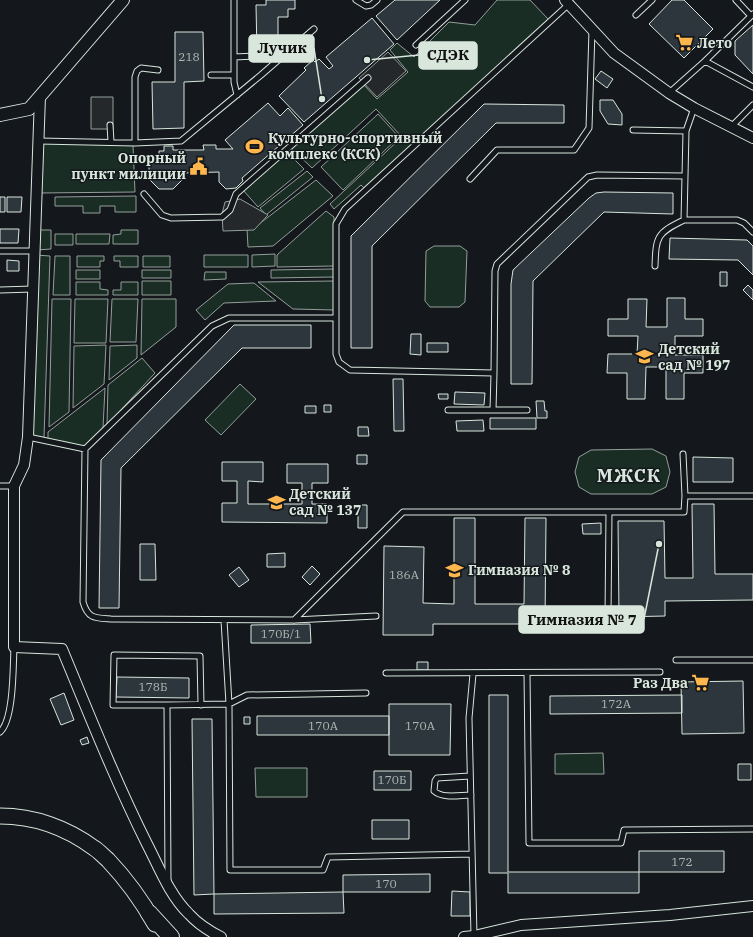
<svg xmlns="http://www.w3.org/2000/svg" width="753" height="937" font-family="'IBM Plex Serif',serif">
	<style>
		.green { fill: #1a2d24; stroke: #939e99 }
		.parking { fill: #24282b; stroke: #939e99 }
		.building { fill: #2c363c; stroke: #d8e6dc }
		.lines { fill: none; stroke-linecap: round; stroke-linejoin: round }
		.service-casing { stroke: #d8e6dc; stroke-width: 7 }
		.minor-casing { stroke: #d8e6dc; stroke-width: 12 }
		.tertiary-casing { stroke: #d8e6dc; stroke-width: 14 }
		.primary-casing { stroke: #d8e6dc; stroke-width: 17 }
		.trunk-casing { stroke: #d8e6dc; stroke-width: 18 }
		.service { stroke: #14181c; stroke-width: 5 }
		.minor { stroke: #14181c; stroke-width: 10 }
		.tertiary { stroke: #14181c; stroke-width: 12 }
		.primary { stroke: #14181c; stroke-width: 15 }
		.trunk { stroke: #14181c; stroke-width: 16 }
		.labels { text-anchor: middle; stroke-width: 3; stroke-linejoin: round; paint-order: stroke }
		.number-label { font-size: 12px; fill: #adbab4 }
		.poi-label { font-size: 14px; font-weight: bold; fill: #d8e6dc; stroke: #14181c; text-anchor: start }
		.district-label { font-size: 18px; font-weight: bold; letter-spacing: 1px; fill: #d8e6dc; stroke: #14181c }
		.leader { fill: none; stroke: #d8e6dc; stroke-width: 1.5 }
		.callout-dot { fill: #d8e6dc; stroke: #14181c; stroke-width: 1.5 }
		.callout { fill: #d8e6dc; stroke: #d8e6dc; stroke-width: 1.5 }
		.callout-label { font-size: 15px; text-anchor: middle; font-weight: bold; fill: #111 }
	</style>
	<rect width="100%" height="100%" fill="#14181c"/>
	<!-- green -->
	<path class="green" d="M497,0H530L549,20L364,188L361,185L334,209L330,204L402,137L376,109L312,168L291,148L364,85L377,99L408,72L390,50L397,43L414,57L449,22L475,25Z
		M378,114L399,137L343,190L321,167Z
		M42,143L133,145L135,192L39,193Z
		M286,151L304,169L258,207L243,190Z
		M307,171L313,177L266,215L260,208Z
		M316,180L333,196L273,246L248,247L247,229L254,228Z
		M136,196V212H115V206H100V213H83V206H55V197Z
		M326,211L334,217V266L277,267V255Z
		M38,230H51V249L37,250Z
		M121,230H138V244H113V235L121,234Z
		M55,234H73V245H55Z
		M76,234H110L109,244H76Z
		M434,246H460L467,251L465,302L459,307H430L425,301L426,251Z
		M275,254V266L252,267V255Z
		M36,255L50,256L44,438L30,435Z
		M204,255H248V267H204Z
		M55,256H70V295H53Z
		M77,256H104V261H100V267H77Z
		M114,256H138V267H120V261H114Z
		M143,256H170V267H143Z
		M334,269V277L271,278V270Z
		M76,270H100V279H76Z
		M142,270H171V278H142Z
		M205,272H226V279L204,280Z
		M142,281H171V295H142Z
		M334,281V310L293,309L258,282Z
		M76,282H100V289L108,290V295H76Z
		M121,282H138V295H113V290H121Z
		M254,283L276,301L224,303L205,320L196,310L228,284Z
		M52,299H71L69,412L49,427Z
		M75,299H108L106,343H74Z
		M112,299H138L136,342H110Z
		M142,299H176V327L141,355Z
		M106,345L104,384L73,408L74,346Z
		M137,345V358L109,380L110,346Z
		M142,358L155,373L107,425L108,385Z
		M240,384L256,399L221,435L205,420Z
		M105,388L103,428L84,448L48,440V432Z
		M652,449L666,456L670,472L666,487L652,494H591L579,487L575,472L579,457L591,450Z
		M603,753L604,774H555V754Z
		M255,768H307V797H256Z"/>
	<!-- parking -->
	<path class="parking" d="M388,52L406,71L377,97L359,78Z
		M91,97H113V129H91Z
		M240,199L268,215L254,230L223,231L222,214L225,202Z"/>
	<!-- building -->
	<path class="building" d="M266,0H295V9H288V17H278V53L257,54L256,5H266Z
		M395,0H440L397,40L376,16Z
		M672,0H684L713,29L684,58L649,24Z
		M372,18L394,44L304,122L279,96L306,70L304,68L313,60L315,62L319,59L329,69L333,66L326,57Z
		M753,25V74L735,55V41Z
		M175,32H203L204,81L184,82V128L153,129L152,82H175Z
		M601,71L613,79L607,88L595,79Z
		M600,100H613L622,114V125L608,124L600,111Z
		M268,103L280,116L288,108L303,125L242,178L243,181L236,188L226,189L219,182V172L183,173V179L173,189H159L149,179V165L159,156V151H164V146H173V150H204L203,145H216V149H233L225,140Z
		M484,104L564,105V123H496L372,246V348H351V236Z
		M604,192L673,193V214L604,212L533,281L532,384H511V284L513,270L589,198L596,193Z
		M0,197H5V212H0Z
		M7,197H22L21,212H7Z
		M0,229H19L18,243H0Z
		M670,238L747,240L753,246V275L738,260L669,259Z
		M7,260L19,261V271H7Z
		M720,272H727V286H720Z
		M748,285L753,290V300L743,290Z
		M667,298H685V319H703V336H675V355H703V373H684V399H666V367H646L645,399H627V373H607L608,354H637L638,336H608V319H628V299H647L646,327H667Z
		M234,325H311V348H242L121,468L119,608H99L101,460Z
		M411,334H421V355L410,354Z
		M427,343H448V352H427Z
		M393,379H403L404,431H394Z
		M455,392L485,393L484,405L454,404Z
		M438,394H448V399H439Z
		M536,401H544L545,411H547V418H537Z
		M324,405H331V412H324Z
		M305,406H316V413H305Z
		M490,418H536V429H490Z
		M483,420L484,431H457L456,421Z
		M358,427H368L369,436H358Z
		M357,455H367V464H357Z
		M693,457L733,458V482H693Z
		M222,462H263V482L248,481V504H302V483H287V464H328V483H312V504H327V523L222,522V503H237V481H222Z
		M692,504H714L715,574H753V600L665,601V616L619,617L618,521H664L665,578H693Z
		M358,505H367V528H358Z
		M454,518H475V604H524L525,518H546L545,624H433V635H383L384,546L424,547L423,603L454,604Z
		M601,523V534H583L582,524Z
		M140,544H155L156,580H140Z
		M285,553V567H267V554Z
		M312,566L320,574L310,585L302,577Z
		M239,567L249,580L239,587L229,575Z
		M310,624L311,643H251V625Z
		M417,662H428V670H417Z
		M117,677L189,678V698L116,697Z
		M743,681L744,733L682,734L681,682Z
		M64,693L74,720L61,725L50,699Z
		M489,695H508V872H639V893H508V873H489Z
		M682,695V713L550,714V696Z
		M389,704H451L450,755H389Z
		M257,716H389V735H257Z
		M244,717H250V724H244Z
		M192,719H212L214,894L343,892L344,913L214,914V894L194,895Z
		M87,737L89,743L82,745L80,740Z
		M738,764H751V780H738Z
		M374,771H411V790H374Z
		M372,820H409V839H372Z
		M639,851H724V872H639Z
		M430,874V892H343V875Z
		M452,891L470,892V916H451Z"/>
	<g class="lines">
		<defs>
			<path id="service" d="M234,0V82L237,95
				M356,0L366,6L371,5L377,0
				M736,0L751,16
				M569,4L345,209L336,224V354L339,362L350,370L494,373L495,271L497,264L588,177L597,175L685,176L686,131L694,108
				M636,15L652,0
				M416,45L465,0
				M234,57L284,55
				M705,61L753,87
				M211,75H234
				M669,93L705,61L753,14
				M110,125L111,142
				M731,127L753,105
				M633,130L686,131
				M39,141L135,143L181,141L261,75L314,29
				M135,143V77L137,71L141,68L158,70
				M685,176L684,220H737L744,223L753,232
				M470,179L497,150H574L589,128L592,30
				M144,194L162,215L171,218L222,217L230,210L236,194L368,78
				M0,251H35
				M655,266C656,236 657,233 684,220
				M0,290L33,289
				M335,318H229L212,326L85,449L83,602C88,619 95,618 111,619L294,620L376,616
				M448,410H527
				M493,410L494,373
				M28,437L85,449
				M683,454L685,496
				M0,486H14
				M608,617L609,512
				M224,620L229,704L230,870H323L328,857L472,854
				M294,620L403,512H684L685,496H753
				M676,660H753
				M386,673L660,672
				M527,673L529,843H621L624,830L753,829
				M473,674L469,718L474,936
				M167,705H113L114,655L200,656L201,705
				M0,732C14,720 13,666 14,647
				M470,776L437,778L435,781L434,791C443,799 460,795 471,795
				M168,881L167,705L229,704L247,695L366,693"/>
			<path id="minor" d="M565,0L614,53L669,93L694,108L753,138
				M40,96L28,437L24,465L14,486V647L62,649C89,714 115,780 147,844C159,867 170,896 189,914C198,924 209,931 221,937
				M464,937L474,936L521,925L670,915L753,906"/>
			<path id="tertiary" d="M0,115L29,109L123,0"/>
			<path id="primary" d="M0,816C34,816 67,828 94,848C99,851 103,856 108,860C126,879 142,901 155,924"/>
			<path id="trunk" d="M149,913L171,937"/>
		</defs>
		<!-- service casing -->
		<use href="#service" class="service-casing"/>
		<!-- minor casing -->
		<use href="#minor" class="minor-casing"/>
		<!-- tertiary casing -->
		<use href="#tertiary" class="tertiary-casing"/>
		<!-- primary casing -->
		<use href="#primary" class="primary-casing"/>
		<!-- trunk casing -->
		<use href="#trunk" class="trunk-casing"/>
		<!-- service -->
		<use href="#service" class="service"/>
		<!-- minor -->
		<use href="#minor" class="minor"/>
		<!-- tertiary -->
		<use href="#tertiary" class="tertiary"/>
		<!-- primary -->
		<use href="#primary" class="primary"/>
		<!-- trunk -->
		<use href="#trunk" class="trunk"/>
	</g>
	<!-- icons -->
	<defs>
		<symbol id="supermarket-bare" viewBox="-9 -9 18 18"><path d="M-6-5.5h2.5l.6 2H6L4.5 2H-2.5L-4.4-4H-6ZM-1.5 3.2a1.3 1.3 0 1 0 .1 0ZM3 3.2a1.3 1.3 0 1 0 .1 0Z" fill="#ffb74d" stroke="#14181c" stroke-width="2.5" paint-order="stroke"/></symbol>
		<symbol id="stadium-bare" viewBox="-9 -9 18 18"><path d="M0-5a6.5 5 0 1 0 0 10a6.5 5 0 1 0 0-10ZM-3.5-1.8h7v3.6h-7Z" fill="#ffb74d" stroke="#14181c" stroke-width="2.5" paint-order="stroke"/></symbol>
		<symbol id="civic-bare" viewBox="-9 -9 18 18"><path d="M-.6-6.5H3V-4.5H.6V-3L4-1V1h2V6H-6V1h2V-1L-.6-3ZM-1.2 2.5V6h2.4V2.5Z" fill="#ffb74d" stroke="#14181c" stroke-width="2.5" paint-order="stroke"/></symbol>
		<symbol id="school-bare" viewBox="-9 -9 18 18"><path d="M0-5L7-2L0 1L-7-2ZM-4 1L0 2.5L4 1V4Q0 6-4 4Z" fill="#ffb74d" stroke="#14181c" stroke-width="2.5" paint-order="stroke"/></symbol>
	</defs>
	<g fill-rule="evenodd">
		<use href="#supermarket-bare" x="672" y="30" width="25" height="25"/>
		<use href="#stadium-bare" x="242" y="134" width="25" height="25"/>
		<use href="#civic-bare" x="186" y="154" width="25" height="25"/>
		<use href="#school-bare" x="632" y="344" width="25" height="25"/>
		<use href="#school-bare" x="264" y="490" width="25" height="25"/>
		<use href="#school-bare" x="442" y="558" width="25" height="25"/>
		<use href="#supermarket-bare" x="688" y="670" width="25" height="25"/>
	</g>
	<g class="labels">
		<!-- number labels -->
		<g class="number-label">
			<text x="189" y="61">218</text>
			<text x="404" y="579">186А</text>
			<text x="281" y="638">170Б/1</text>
			<text x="153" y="691">178Б</text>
			<text x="616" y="708">172А</text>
			<text x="323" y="730">170А</text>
			<text x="420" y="730">170А</text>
			<text x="392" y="784">170Б</text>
			<text x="682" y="866">172</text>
			<text x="386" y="888">170</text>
		</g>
		<!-- poi labels -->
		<g class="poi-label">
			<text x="697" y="48">Лето</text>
			<text x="268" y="143">Культурно-спортивный<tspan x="268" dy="16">комплекс (КСК)</tspan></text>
			<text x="186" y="163" text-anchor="end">Опорный<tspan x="186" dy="16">пункт милиции</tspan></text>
			<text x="658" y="354">Детский<tspan x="658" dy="16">сад № 197</tspan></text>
			<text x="289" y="499">Детский<tspan x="289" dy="16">сад № 137</tspan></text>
			<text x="468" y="575">Гимназия № 8</text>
			<text x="688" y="688" text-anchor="end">Раз Два</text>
		</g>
		<!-- district labels -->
		<g class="district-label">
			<text x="629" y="482">МЖСК</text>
		</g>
	</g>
	<!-- callouts -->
	<path class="leader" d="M322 99L314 48M367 60L419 55M659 544L644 619"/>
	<g class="callout-dot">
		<circle cx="322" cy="99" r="4"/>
		<circle cx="367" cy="60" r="4"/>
		<circle cx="659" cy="544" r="4"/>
	</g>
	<g class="callout">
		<rect x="249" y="35" width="65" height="27" rx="4"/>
		<rect x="419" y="42" width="58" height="27" rx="4"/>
		<rect x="519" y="606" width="125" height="27" rx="4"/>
	</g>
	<g class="callout-label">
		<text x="282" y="53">Лучик</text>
		<text x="448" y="60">СДЭК</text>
		<text x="582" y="625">Гимназия № 7</text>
	</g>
</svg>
